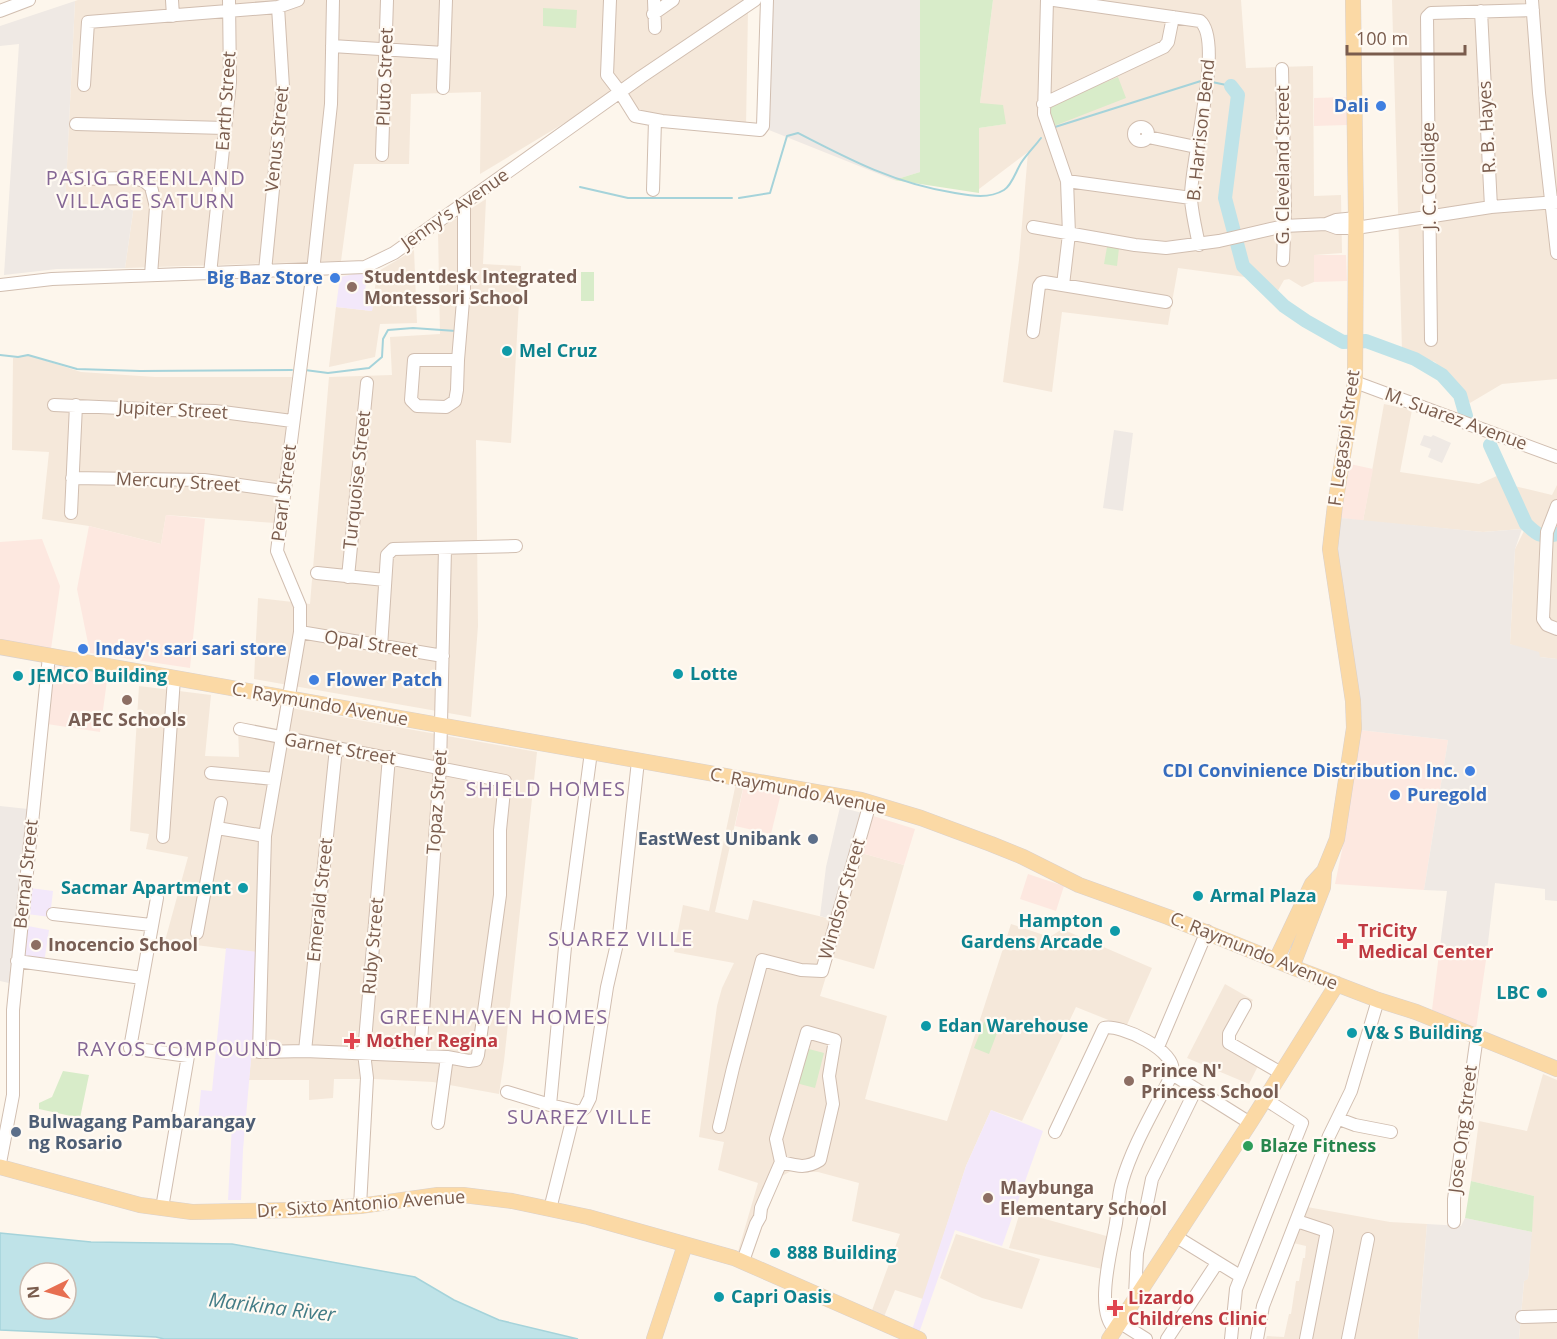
<svg xmlns="http://www.w3.org/2000/svg" width="1557" height="1339" font-family="'Open Sans',sans-serif">
	<style>
		.residential { fill: #f5e8da }
		.commercial { fill: #fde8e0 }
		.industrial { fill: #efe9e4 }
		.education { fill: #f3e8fa }
		.green { fill: #d8ecc9 }
		.water { fill: #bfe3e8; stroke: #a5d3da; stroke-width: 1.5; fill-rule: evenodd }
		.lines { fill: none; stroke-linecap: round; stroke-linejoin: round }
		.stream { stroke: #a5d3da; stroke-width: 2 }
		.river { stroke: #bfe3e8; stroke-width: 14 }
		.minor-casing { stroke: #d1beb0; stroke-width: 14 }
		.major-casing { stroke: #dad1cd; stroke-width: 16 }
		.minor { stroke: #fff; stroke-width: 12 }
		.major { stroke: #fbd9a5; stroke-width: 15 }
		.shop-dot { fill: #3f7fe0; stroke: #fffaf3; stroke-width: 2 }
		.education-dot { fill: #8d6e63; stroke: #fffaf3; stroke-width: 2 }
		.culture-dot { fill: #0f9aa8; stroke: #fffaf3; stroke-width: 2 }
		.service-dot { fill: #5c6f8a; stroke: #fffaf3; stroke-width: 2 }
		.health-dot { fill: #e0444e; stroke: #fffaf3; stroke-width: 2 }
		.leisure-dot { fill: #2e9e5b; stroke: #fffaf3; stroke-width: 2 }
		.labels { text-anchor: middle; stroke-width: 4.5; stroke-linejoin: round; paint-order: stroke }
		.street-label { font-size: 18px; fill: #7a5c4d; stroke: #fffaf3 }
		.shop-label { font-size: 18px; font-weight: bold; fill: #366cbe; stroke: #fffaf3; text-anchor: end }
		.education-label { font-size: 18px; font-weight: bold; fill: #785e54; stroke: #fffaf3; text-anchor: start }
		.culture-label { font-size: 18px; font-weight: bold; fill: #0d838f; stroke: #fffaf3; text-anchor: start }
		.service-label { font-size: 18px; font-weight: bold; fill: #4e5e75; stroke: #fffaf3; text-anchor: end }
		.health-label { font-size: 18px; font-weight: bold; fill: #be3a42; stroke: #fffaf3; text-anchor: start }
		.leisure-label { font-size: 18px; font-weight: bold; fill: #27864d; stroke: #fffaf3; text-anchor: start }
		.neighbourhood-label { font-size: 20px; letter-spacing: 1.5px; fill: #846695; stroke: #fffaf3 }
		.water-label { font-size: 20px; font-style: italic; fill: #437c86; stroke: #fffaf3 }
	</style>
	<rect width="100%" height="100%" fill="#fdf6ec"/>
	<!-- residential -->
	<path class="residential" d="M78,0H747L586,110L480,174L481,92L411,94L409,164H354L341,261L125,268L134,205H65L75,1Z
		M993,0H1241L1246,68L1313,66L1314,196L1341,195L1342,253L1314,255V282L1302,287L1289,279L1284,280L1276,294L1260,279L1178,268L1168,325L1062,312L1052,392L1003,382L1019,260L1028,152L979,189V128L1005,124L980,103Z
		M1392,0H1557V379L1502,384L1470,403L1435,362L1402,350Z
		M748,10L746,127L643,115L636,111L626,93Z
		M486,199L483,264L521,266L511,443L476,440L478,626L471,717L254,679L258,598L310,604L329,377L392,375L390,337L440,334L438,230Z
		M414,250L417,323L380,324L375,357L329,367L336,307L372,311L377,272Z
		M28,355L81,372L155,377H292L275,523L166,515L161,544L89,526L42,519L49,452L12,450L13,358Z
		M1384,404L1412,410L1400,472L1479,484L1499,475L1524,527L1522,529L1483,532L1363,521Z
		M1557,485V659L1540,657L1510,644L1515,549L1529,521L1514,486L1552,495Z
		M139,686L211,695L205,756L239,757L238,726L276,732L280,706L537,752L504,1061L499,1094L433,1082L374,1079H334L333,1098L309,1100V1080H249L256,1004L257,953L165,941L188,857L146,849L149,834L130,831Z
		M736,783L744,784L715,912L748,920L753,900L831,919L851,850L904,865L874,969L832,957L820,996L887,1016L865,1099L947,1121L1011,924L1050,937L1062,929L1152,968L1126,1027L1076,1007L1022,1121L991,1110L966,1166L923,1299L895,1290L883,1319L871,1313L900,1234L852,1221L859,1183L818,1172L791,1171L782,1176L776,1187L751,1260L737,1255L758,1183L718,1170L724,1142L699,1137L717,1006L722,988L734,963L674,952L683,905L709,911Z
		M1225,984L1253,1000L1231,1041L1260,1062L1249,1084L1187,1058Z
		M1543,1074L1557,1080V1339H1519L1524,1281L1528,1278L1534,1196L1471,1181L1479,1121L1527,1131Z
		M1307,1207L1390,1222L1427,1224L1418,1339H1266L1267,1336L1284,1337L1289,1314H1291L1296,1281H1299L1303,1258H1305L1306,1246L1293,1243Z
		M1020,1212L1110,1237L1102,1269L1009,1248Z
		M956,1234L1040,1259L1022,1309L982,1298L940,1278Z"/>
	<!-- commercial -->
	<path class="commercial" d="M1347,97V125L1314,126V98Z
		M1314,255H1346L1347,281L1314,282Z
		M1350,464L1373,469L1363,521L1341,518Z
		M166,515L205,519L190,668L90,653L77,589L89,526L161,544Z
		M42,539L60,586L51,649L0,640V542Z
		M54,666L108,673L100,732L47,724Z
		M1360,730L1448,740L1424,890L1335,884L1342,850Z
		M744,785L781,793L771,834L735,826Z
		M870,815L915,829L904,865L858,852Z
		M1028,874L1064,886L1056,911L1020,899Z
		M1439,954L1486,960L1476,1029L1432,1010Z"/>
	<!-- industrial -->
	<path class="industrial" d="M769,0H920V172L894,180L764,128Z
		M75,1L65,205H134L125,268L57,269L4,275L19,44L0,46V26Z
		M1114,430L1133,433L1123,511L1103,508Z
		M1424,435L1431,437L1433,435L1451,443L1442,463L1428,457L1431,449L1420,445Z
		M1341,518L1483,532L1522,529L1515,549L1510,644L1539,652L1540,657L1557,659V901L1545,900V889L1495,883L1486,960L1439,954L1447,891L1424,890L1448,740L1360,730L1362,720L1336,552Z
		M0,806L28,809L9,983L0,981Z
		M840,807L862,813L831,919L820,916L826,867Z
		M1465,1218L1532,1232L1528,1279L1524,1281L1519,1339H1418L1427,1224L1461,1226Z"/>
	<!-- education -->
	<path class="education" d="M368,271L364,297L374,299L372,311L336,307L340,277Z
		M30,888L53,891L50,917L27,914Z
		M28,926L49,930L44,963L24,960Z
		M226,948L257,952L256,1004L243,1150L241,1200H228L232,1124L198,1121L201,1090L212,1091Z
		M991,1110L1043,1131L1002,1246L955,1230L919,1333L912,1330L966,1166Z"/>
	<!-- green -->
	<path class="green" d="M920,0H993L980,103L1003,105L1006,124L979,128V193L894,180L920,172Z
		M543,8L577,10L576,28L543,26Z
		M1118,77L1126,98L1054,126L1046,107Z
		M1107,247L1119,248L1117,266L1104,264Z
		M581,272H594V301H581Z
		M984,1022L999,1028L989,1054L974,1048Z
		M805,1048L824,1053L815,1088L796,1083Z
		M63,1071L89,1075L80,1118L39,1109V1103L52,1097Z
		M1471,1181L1534,1196L1532,1232L1465,1218Z"/>
	<!-- water -->
	<path class="water" d="M0,1233L91,1242L232,1244L415,1277L454,1300L499,1320L578,1339H164L156,1337L0,1330ZM30,1273H66V1309H30Z"/>
	<g class="lines">
		<!-- stream -->
		<path class="stream" d="M1212,82L1231,86
			M1055,127L1204,80
			M580,187L628,198H732
			M739,198L770,193L787,136L798,133C850,160 896,184 955,193C972,196 989,199 1004,190C1012,185 1016,171 1021,163C1027,154 1035,146 1041,138
			M0,355L18,357L28,355L77,369L140,371L292,370
			M305,370L328,373L369,368L382,357L383,339L388,330L413,328L456,331"/>
		<!-- river -->
		<path class="river" d="M1231,86L1238,95L1225,198L1243,266L1284,306L1306,321L1343,342L1366,341L1415,359L1442,375L1460,395L1466,416
			M1490,445L1526,524C1536,534 1542,539 1557,534"/>
		<defs>
			<path id="minor" d="M172,0L173,16
				M333,0L331,104L314,262L277,551L300,606V632L265,836L259,1052L305,1051L447,1057L438,1123
				M610,0L607,75L620,92L635,116L662,121L760,130L763,126L767,0
				M654,0L655,28
				M1047,0L1044,114L1067,181L1069,234L1063,285
				M1054,0L1200,21C1225,41 1189,164 1191,199C1192,214 1196,230 1199,245
				M1532,0L1539,93L1557,253
				M0,11L29,0
				M1481,11L1491,207
				M653,14L673,0
				M332,46L444,53
				M1282,69L1285,210L1283,260
				M84,85L88,22L278,7L298,0
				M443,88L446,0
				M1043,104L1164,47L1168,42L1173,17
				M76,124L225,128
				M1134 134a7 7 0 1 1 14 0a7 7 0 1 1-14 0Z
				M1148,137L1196,147
				M382,155L387,0
				M73,179L134,178L144,181L151,187L156,207L151,275
				M1067,181L1191,198
				M653,190L655,120
				M1326,224L1337,228H1356L1491,207L1557,202
				M1033,227L1135,245L1166,248L1219,241L1284,226L1326,224L1336,220L1356,218
				M265,271L283,87L278,7
				M210,274L230,82L229,0
				M0,285L52,279L365,267L394,253L641,77L755,0
				M1033,332L1039,286L1041,283L1044,282L1166,302
				M1431,340L1427,17L1431,13L1533,10
				M458,360L457,390L455,401L446,407L417,406L411,400L414,360H458L464,289V203
				M1355,382L1557,457
				M54,405L166,410L215,411L292,421
				M72,478L204,480L283,491
				M1557,506L1547,532L1543,619L1547,625L1557,629
				M71,513L76,405
				M317,573L385,580
				M348,577L367,383
				M300,632L443,656
				M381,647L387,555L393,549L516,546
				M240,729L505,781L500,830V895L478,1055L476,1060L469,1061L447,1057
				M211,773L274,779
				M217,828L265,836
				M163,837L174,678
				M157,898L130,1048L188,1056L162,1208
				M53,914L151,925
				M197,933L221,803
				M17,961L142,978
				M1245,1005L1229,1034V1043L1281,1073
				M1158,1047L1207,931
				M305,1051L336,748
				M420,1056L440,767L445,548
				M1172,1074L1250,1123
				M507,1092L550,1105L580,1112
				M550,1105L565,947L591,752
				M1339,1119L1355,1125L1391,1132
				M719,1127L733,1068L762,960L801,970L822,971L870,803
				M1055,1132L1104,1028C1118,1023 1180,1051 1172,1074C1155,1109 1133,1144 1122,1182C1118,1195 1118,1209 1116,1223C1112,1247 1094,1312 1115,1329
				M0,1163L13,1095V1010L49,656
				M360,1206L367,1078L364,1053L389,757
				M550,1209L573,1117L585,1108L590,1098L607,987L619,935L638,761
				M1297,1221L1327,1231L1306,1339
				M1454,1222V1199L1477,1036
				M1175,1236L1240,1276
				M743,1261L756,1224L760,1217L761,1208L781,1162L776,1139L807,1032L835,1040L829,1076L833,1104L820,1160C806,1169 797,1166 781,1162
				M1135,1296L1137,1253L1152,1179L1196,1089
				M1522,1317L1557,1316
				M1119,1322L1146,1339
				M1167,1339L1217,1263
				M1231,1339L1236,1289L1302,1123L1265,1099
				M1257,1339L1263,1306L1329,1136L1351,1091L1378,1000
				M1348,1339L1368,1239"/>
			<path id="major" d="M0,647L861,800L921,818L991,844L1023,857L1079,885L1168,917L1292,967L1378,1000L1416,1012L1557,1069
				M1276,960L1312,884L1324,871
				M1292,967L1323,887L1324,871L1337,839L1354,728L1353,701L1330,549L1335,505L1355,382L1356,218L1353,0
				M0,1167L140,1205L192,1212L298,1210L360,1206L438,1195H463L512,1201L588,1217L734,1258L919,1339
				M654,1339L685,1245
				M1109,1339L1250,1123L1337,984"/>
		</defs>
		<!-- minor casing -->
		<use href="#minor" class="minor-casing"/>
		<!-- major casing -->
		<use href="#major" class="major-casing"/>
		<!-- minor -->
		<use href="#minor" class="minor"/>
		<!-- major -->
		<use href="#major" class="major"/>
	</g>
	<!-- markers -->
	<g class="shop-dot">
		<circle cx="1381" cy="106" r="6"/>
		<circle cx="335" cy="278" r="6"/>
		<circle cx="83" cy="649" r="6"/>
		<circle cx="314" cy="680" r="6"/>
		<circle cx="1470" cy="771" r="6"/>
		<circle cx="1395" cy="795" r="6"/>
	</g>
	<g class="education-dot">
		<circle cx="352" cy="287" r="6"/>
		<circle cx="127" cy="700" r="6"/>
		<circle cx="36" cy="945" r="6"/>
		<circle cx="1129" cy="1081" r="6"/>
		<circle cx="988" cy="1198" r="6"/>
	</g>
	<g class="culture-dot">
		<circle cx="507" cy="351" r="6"/>
		<circle cx="678" cy="674" r="6"/>
		<circle cx="18" cy="676" r="6"/>
		<circle cx="243" cy="888" r="6"/>
		<circle cx="1198" cy="896" r="6"/>
		<circle cx="1115" cy="931" r="6"/>
		<circle cx="1542" cy="993" r="6"/>
		<circle cx="926" cy="1026" r="6"/>
		<circle cx="1352" cy="1033" r="6"/>
		<circle cx="775" cy="1253" r="6"/>
		<circle cx="719" cy="1297" r="6"/>
	</g>
	<g class="service-dot">
		<circle cx="813" cy="839" r="6"/>
		<circle cx="16" cy="1132" r="6"/>
	</g>
	<g class="health-dot">
		<path d="M1342 932h6v6h6v6h-6v6h-6v-6h-6v-6h6z"/>
		<path d="M349 1032h6v6h6v6h-6v6h-6v-6h-6v-6h6z"/>
		<path d="M1112 1299h6v6h6v6h-6v6h-6v-6h-6v-6h6z"/>
	</g>
	<circle class="leisure-dot" cx="1248" cy="1146" r="6"/>
	<g class="labels">
		<!-- street labels -->
		<g class="street-label">
			<text transform="translate(385 77) rotate(-88)" y="6">Pluto Street</text>
			<text transform="translate(226 101) rotate(-86)" y="6">Earth Street</text>
			<text transform="translate(1487 127) rotate(-93)" y="6">R. B. Hayes</text>
			<text transform="translate(1201 130) rotate(-84)" y="6">B. Harrison Bend</text>
			<text transform="translate(277 139) rotate(-84)" y="6">Venus Street</text>
			<text transform="translate(1283 165) rotate(-90)" y="6">G. Cleveland Street</text>
			<text transform="translate(1429 176) rotate(-91)" y="6">J. C. Coolidge</text>
			<text transform="translate(455 209) rotate(-35)" y="6">Jenny's Avenue</text>
			<text transform="translate(173 410) rotate(3)" y="6">Jupiter Street</text>
			<text transform="translate(1456 419) rotate(20)" y="6">M. Suarez Avenue</text>
			<text transform="translate(1344 438) rotate(-82)" y="6">F. Legaspi Street</text>
			<text transform="translate(357 480) rotate(-84)" y="6">Turquoise Street</text>
			<text transform="translate(178 482) rotate(3)" y="6">Mercury Street</text>
			<text transform="translate(284 493) rotate(-83)" y="6">Pearl Street</text>
			<text transform="translate(371 644) rotate(9)" y="6">Opal Street</text>
			<text transform="translate(320 704) rotate(10)" y="6">C. Raymundo Avenue</text>
			<text transform="translate(340 749) rotate(10)" y="6">Garnet Street</text>
			<text transform="translate(798 791) rotate(11)" y="6">C. Raymundo Avenue</text>
			<text transform="translate(437 802) rotate(-86)" y="6">Topaz Street</text>
			<text transform="translate(26 874) rotate(-84)" y="6">Bernal Street</text>
			<text transform="translate(842 899) rotate(-74)" y="6">Windsor Street</text>
			<text transform="translate(320 900) rotate(-84)" y="6">Emerald Street</text>
			<text transform="translate(373 946) rotate(-85)" y="6">Ruby Street</text>
			<text transform="translate(1254 951) rotate(22)" y="6">C. Raymundo Avenue</text>
			<text transform="translate(1463 1129) rotate(-83)" y="6">Jose Ong Street</text>
			<text transform="translate(361 1204) rotate(-4)" y="6">Dr. Sixto Antonio Avenue</text>
		</g>
		<!-- shop labels -->
		<g class="shop-label">
			<text x="1369" y="112">Dali</text>
			<text x="323" y="284">Big Baz Store</text>
			<text x="95" y="655" text-anchor="start">Inday's sari sari store</text>
			<text x="326" y="686" text-anchor="start">Flower Patch</text>
			<text x="1458" y="777">CDI Convinience Distribution Inc.</text>
			<text x="1407" y="801" text-anchor="start">Puregold</text>
		</g>
		<!-- education labels -->
		<g class="education-label">
			<text x="364" y="283">Studentdesk Integrated<tspan x="364" dy="21">Montessori School</tspan></text>
			<text x="127" y="726" text-anchor="middle">APEC Schools</text>
			<text x="48" y="951">Inocencio School</text>
			<text x="1141" y="1077">Prince N'<tspan x="1141" dy="21">Princess School</tspan></text>
			<text x="1000" y="1194">Maybunga<tspan x="1000" dy="21">Elementary School</tspan></text>
		</g>
		<!-- culture labels -->
		<g class="culture-label">
			<text x="519" y="357">Mel Cruz</text>
			<text x="690" y="680">Lotte</text>
			<text x="30" y="682">JEMCO Building</text>
			<text x="231" y="894" text-anchor="end">Sacmar Apartment</text>
			<text x="1210" y="902">Armal Plaza</text>
			<text x="1103" y="927" text-anchor="end">Hampton<tspan x="1103" dy="21">Gardens Arcade</tspan></text>
			<text x="1530" y="999" text-anchor="end">LBC</text>
			<text x="938" y="1032">Edan Warehouse</text>
			<text x="1364" y="1039">V&amp; S Building</text>
			<text x="787" y="1259">888 Building</text>
			<text x="731" y="1303">Capri Oasis</text>
		</g>
		<!-- service labels -->
		<g class="service-label">
			<text x="801" y="845">EastWest Unibank</text>
			<text x="28" y="1128" text-anchor="start">Bulwagang Pambarangay<tspan x="28" dy="21">ng Rosario</tspan></text>
		</g>
		<!-- health labels -->
		<g class="health-label">
			<text x="1358" y="937">TriCity<tspan x="1358" dy="21">Medical Center</tspan></text>
			<text x="366" y="1047">Mother Regina</text>
			<text x="1128" y="1304">Lizardo<tspan x="1128" dy="21">Childrens Clinic</tspan></text>
		</g>
		<!-- leisure labels -->
		<g class="leisure-label">
			<text x="1260" y="1152">Blaze Fitness</text>
		</g>
		<!-- neighbourhood labels -->
		<g class="neighbourhood-label">
			<text x="146" y="185">PASIG GREENLAND<tspan x="146" dy="23">VILLAGE SATURN</tspan></text>
			<text x="546" y="796">SHIELD HOMES</text>
			<text x="621" y="946">SUAREZ VILLE</text>
			<text x="494" y="1024">GREENHAVEN HOMES</text>
			<text x="180" y="1056">RAYOS COMPOUND</text>
			<text x="580" y="1124">SUAREZ VILLE</text>
		</g>
		<!-- water labels -->
		<g class="water-label">
			<text transform="translate(272 1307) rotate(7)" y="7">Marikina River</text>
		</g>
	</g>
	<!-- north arrow -->
	<g transform="translate(48 1291) rotate(265)"><circle r="28" fill="#fffaf3" stroke="#cabbb1" stroke-width="1.5"/>
	<path d="M0-4.5L10 22L0 15L-10 22Z" fill="#e76f51"/>
	<text y="-9" font-size="16" font-weight="bold" text-anchor="middle" fill="#7a5c4d">N</text>
	</g>
	<!-- scale -->
	<path d="M1347 45v9h118v-9" fill="none" stroke="#7a5c4d" stroke-width="3"/>
	<text x="1356" y="45" font-size="18" fill="#7a5c4d" stroke="#fffaf3" stroke-width="4.5" paint-order="stroke">100 m</text>
</svg>
